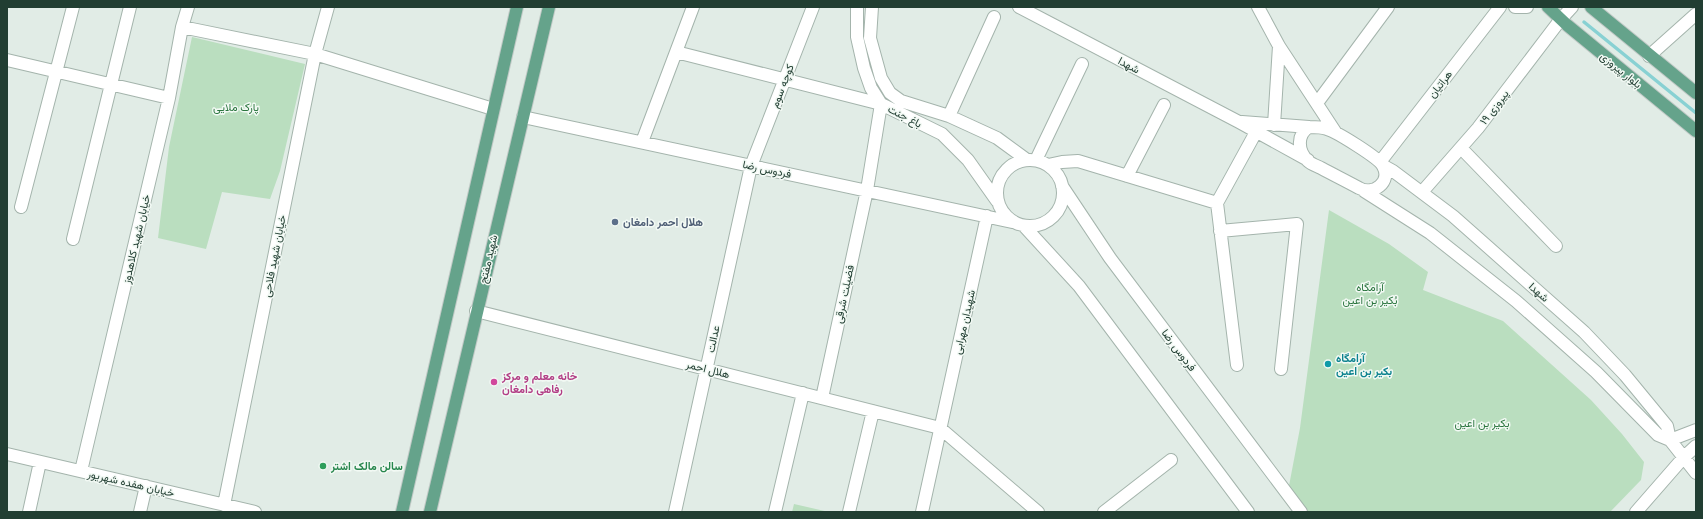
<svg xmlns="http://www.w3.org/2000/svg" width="1703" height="519" font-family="Mulish,Vazirmatn,sans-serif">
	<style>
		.green { fill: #badebf }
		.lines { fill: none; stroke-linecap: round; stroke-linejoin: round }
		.stream { stroke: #88d1d3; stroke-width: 3.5 }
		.minor-casing { stroke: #a4b4ac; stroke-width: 14 }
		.major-casing { stroke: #c1c9c6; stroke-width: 14 }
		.minor { stroke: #fff; stroke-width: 12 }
		.major { stroke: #65a38b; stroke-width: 12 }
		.service-dot { fill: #5c6f8a; stroke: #f2f9f4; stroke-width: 1.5 }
		.culture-dot { fill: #0f9aa8; stroke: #f2f9f4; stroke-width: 1.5 }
		.hotel-dot { fill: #d1479c; stroke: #f2f9f4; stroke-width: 1.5 }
		.leisure-dot { fill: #2e9e5b; stroke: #f2f9f4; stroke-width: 1.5 }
		.labels { text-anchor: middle; stroke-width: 3; stroke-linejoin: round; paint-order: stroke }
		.street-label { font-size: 11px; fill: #213e32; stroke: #f2f9f4 }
		.park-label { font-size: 11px; fill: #2a753e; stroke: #f2f9f4 }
		.service-label { font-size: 11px; font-weight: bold; fill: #4e5e75; stroke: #f2f9f4; text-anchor: start }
		.culture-label { font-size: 11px; font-weight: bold; fill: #0d838f; stroke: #f2f9f4; text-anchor: start }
		.hotel-label { font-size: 11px; font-weight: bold; fill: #b23c85; stroke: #f2f9f4; text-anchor: start }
		.leisure-label { font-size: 11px; font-weight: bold; fill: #27864d; stroke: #f2f9f4; text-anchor: start }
	</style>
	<rect width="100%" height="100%" fill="#e1ece6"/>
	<!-- green -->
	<path class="green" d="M192,37L305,64L280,171L270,199L222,192L206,249L158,238L169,147Z
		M1329,210L1389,244L1428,272L1423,290L1503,321L1591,400L1622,434L1644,462L1641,480L1610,512H1306L1288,491L1300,428Z
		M794,504L829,512H792Z"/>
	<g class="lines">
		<!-- stream -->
		<path class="stream" d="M1584,22L1696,113"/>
		<defs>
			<path id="minor" d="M857,7V37L864,68L871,88L881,104L942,134L968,160L997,201
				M872,7L870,38L881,78L890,93L901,101L949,116L997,138L1027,160
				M1019,7L1239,122L1308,160
				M1258,7L1279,46L1336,133
				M1515,7H1527
				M182,27L315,54L493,109
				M676,52L881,104L867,190L822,398
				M1649,56L1696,14
				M7,60L169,98
				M1317,103L1388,7
				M949,116L994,17
				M523,117L1012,222
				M1242,122L1309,127
				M1274,125L1279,46
				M1309,127C1315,127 1322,127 1327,129C1337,132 1379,158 1383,166C1392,182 1373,196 1359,188C1346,181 1334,175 1321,168C1317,166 1311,164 1308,161C1297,151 1297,134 1309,127Z
				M642,142L693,7
				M1461,148L1556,246
				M1036,160L1082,64
				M997 193a33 33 0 1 1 66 0a33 33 0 1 1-66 0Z
				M1380,162L1500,7
				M1048,165L1062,162L1078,161L1217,203
				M1384,166L1393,171L1453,216L1584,332L1625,375L1667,426L1670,440
				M1127,176L1164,105
				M1062,186L1110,258L1301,512
				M1364,191L1430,233L1516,301L1596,372L1658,435L1670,440L1696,473
				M1422,192L1478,128L1561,19L1572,7
				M21,207L73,7
				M1024,226L1079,286L1248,512
				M1220,231L1297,224L1281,369
				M73,239L130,7
				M476,311L940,428L1038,512
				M1237,365L1217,203L1256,132
				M1670,440L1696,430
				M7,454L255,512
				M81,471L169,98L182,27L188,7
				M224,505L315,54L328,7
				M29,512L40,462
				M140,512L146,486
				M675,512L751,166L813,7
				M775,512L803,393
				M849,512L873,411
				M922,512L987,216
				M1104,512L1171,460
				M1636,512L1684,457L1696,446"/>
			<path id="major" d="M1548,7L1567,25L1696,131
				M1591,7L1696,93
				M402,512L517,7
				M430,512L549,7"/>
		</defs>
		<!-- minor casing -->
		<use href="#minor" class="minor-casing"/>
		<!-- major casing -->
		<use href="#major" class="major-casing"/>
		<!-- minor -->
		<use href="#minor" class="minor"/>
		<!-- major -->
		<use href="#major" class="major"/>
	</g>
	<!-- markers -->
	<circle class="service-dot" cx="615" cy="222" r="4"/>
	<circle class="culture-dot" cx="1328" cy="364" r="4"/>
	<circle class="hotel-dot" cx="494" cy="382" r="4"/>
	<circle class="leisure-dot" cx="323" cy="466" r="4"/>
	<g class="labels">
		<!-- street labels -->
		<g class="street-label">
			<text transform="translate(1129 65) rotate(28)" y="4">شهدا</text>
			<text transform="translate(1621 70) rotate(39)" y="4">بلوار پیروزی</text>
			<text transform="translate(1440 84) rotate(-52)" y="4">هراتیان</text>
			<text transform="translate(782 86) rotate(-69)" y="4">کوچه سوم</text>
			<text transform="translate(1494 107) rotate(-53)" y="4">پیروزی ۱۹</text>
			<text transform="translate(905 116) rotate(27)" y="4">باغ جنت</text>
			<text transform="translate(767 169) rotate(12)" y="4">فردوس رضا</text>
			<text transform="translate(136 239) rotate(-77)" y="4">خیابان شهید کلاهدوز</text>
			<text transform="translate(274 256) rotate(-79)" y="4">خیابان شهید فلاحی</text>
			<text transform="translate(488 259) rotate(-77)" y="4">شهید مفتح</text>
			<text transform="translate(1539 292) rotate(42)" y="4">شهدا</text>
			<text transform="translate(844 294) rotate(-78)" y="4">فضیلت شرقی</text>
			<text transform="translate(964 322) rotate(-77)" y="4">شهیدان مهرابی</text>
			<text transform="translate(713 339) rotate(-78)" y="4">عدالت</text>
			<text transform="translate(1179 350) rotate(53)" y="4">فردوس رضا</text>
			<text transform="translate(708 369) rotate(14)" y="4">هلال احمر</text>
			<text transform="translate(131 483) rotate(13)" y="4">خیابان هفده شهریور</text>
		</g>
		<!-- park labels -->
		<g class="park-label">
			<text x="236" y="111">پارک ملایی</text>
			<text x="1370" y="291">آرامگاه<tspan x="1370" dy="13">بُکیر بن اعین</tspan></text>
			<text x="1482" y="427">بکیر بن اعین</text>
		</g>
		<!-- service labels -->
		<g class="service-label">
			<text x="623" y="226">هلال احمر دامغان</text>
		</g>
		<!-- culture labels -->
		<g class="culture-label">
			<text x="1336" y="362">آرامگاه<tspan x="1336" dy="13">بکیر بن اعین</tspan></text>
		</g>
		<!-- hotel labels -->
		<g class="hotel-label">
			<text x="502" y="380">خانه معلم و مرکز<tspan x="502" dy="13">رفاهی دامغان</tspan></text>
		</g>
		<!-- leisure labels -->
		<g class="leisure-label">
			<text x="331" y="470">سالن مالک اشتر</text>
		</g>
	</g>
	<!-- border -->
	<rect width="1703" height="519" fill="none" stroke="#213e32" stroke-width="16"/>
</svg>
